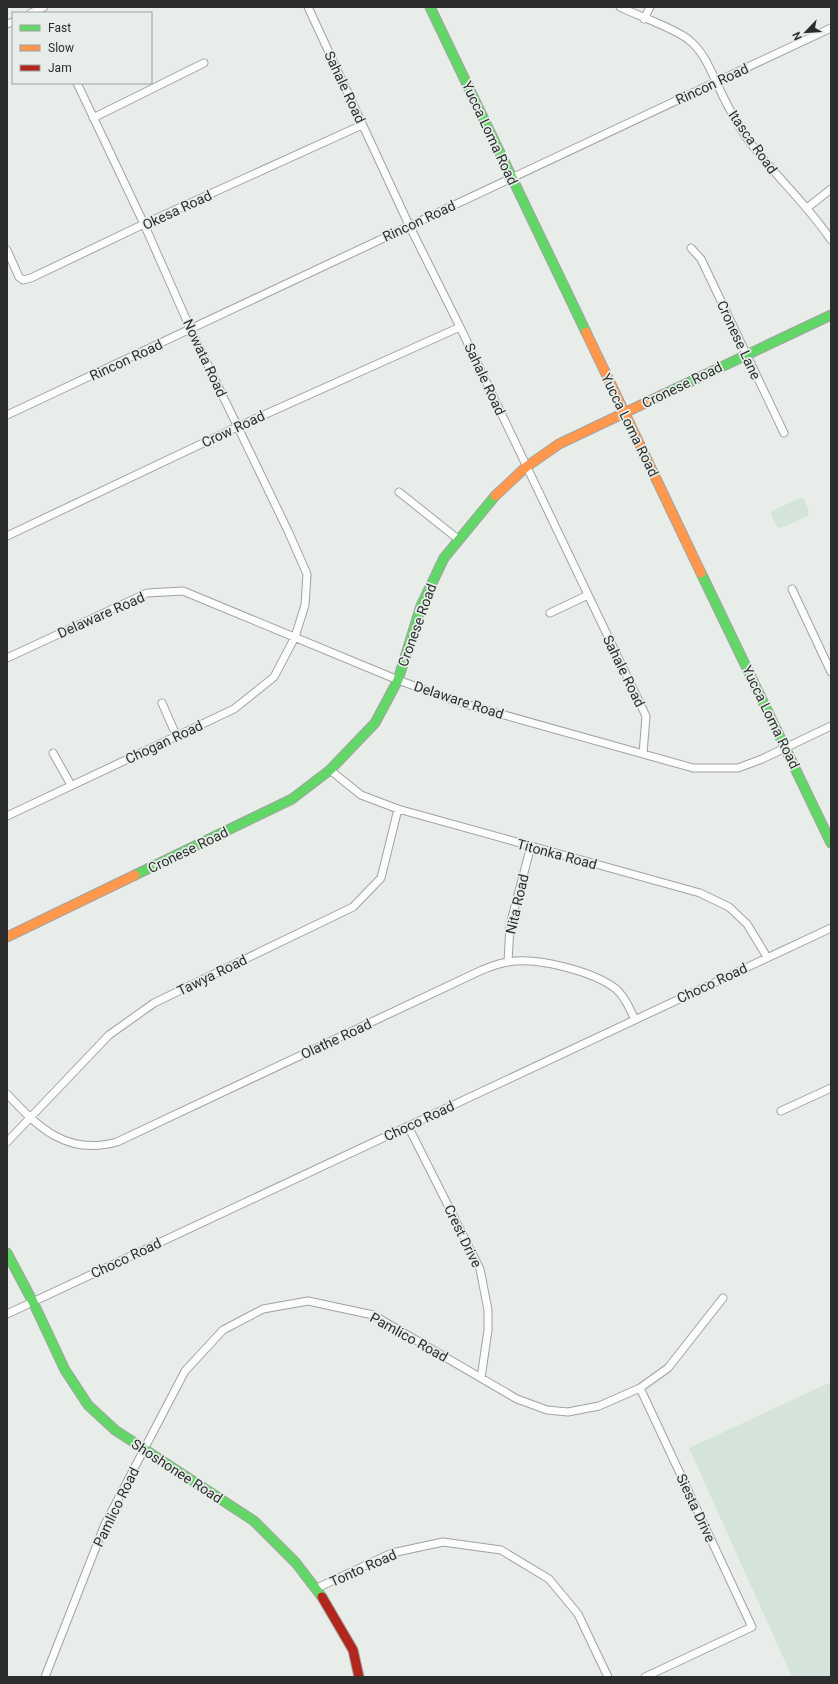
<svg xmlns="http://www.w3.org/2000/svg" width="838" height="1684" font-family="Roboto,sans-serif">
	<style>
		.green { fill: #d4e4da }
		.lines { fill: none; stroke-linecap: round; stroke-linejoin: round }
		.street-casing { stroke: #a0a3a1; stroke-width: 9 }
		.fast-casing { stroke: #a0a3a1; stroke-width: 11 }
		.slow-casing { stroke: #a0a3a1; stroke-width: 11 }
		.jam-casing { stroke: #a0a3a1; stroke-width: 11 }
		.street { stroke: #fcfcfc; stroke-width: 7 }
		.fast { stroke: #63d668; stroke-width: 9 }
		.slow { stroke: #ff974d; stroke-width: 9 }
		.jam { stroke: #b3261e; stroke-width: 9 }
		.labels { text-anchor: middle; stroke-width: 3.5; stroke-linejoin: round; paint-order: stroke }
		.street-label { font-size: 14px; fill: #2c2e2d; stroke: #e7eeea }
	</style>
	<rect width="100%" height="100%" fill="#e8edea"/>
	<!-- green -->
	<path class="green" d="M800,498L804,499L809,511L808,516L781,528L777,527L771,515L772,511Z
		M831,1382V1677H792L689,1448Z"/>
	<g class="lines">
		<defs>
			<path id="street" d="M308,7L409,225L460,327L646,716L643,754
				M620,7C638,16 675,28 689,40C704,52 711,71 719,88C728,107 737,125 749,141C775,176 807,204 831,240
				M31,13L44,7
				M644,19L650,7
				M7,24L13,22
				M93,118L204,63
				M807,208L831,189
				M691,248L701,259L784,433
				M7,250L19,277L23,280L31,278L144,224L362,125
				M7,415L831,28
				M399,492L458,539
				M7,536L237,427L460,327
				M792,589L831,672
				M550,613L588,595
				M7,658L147,593L183,591L398,680L458,702L693,768H738L762,759L831,726
				M162,703L176,735
				M53,753L71,785
				M330,770L361,795L398,809L700,893L729,907L747,924L767,957
				M7,816L234,709L274,677L295,637L305,605L307,574L288,531L191,330L144,224L77,83
				M508,962L510,925L531,846
				M7,1094C39,1128 67,1156 117,1142L482,970C490,967 499,963 508,962C537,957 593,971 616,989C625,997 630,1009 635,1020
				M781,1111L831,1088
				M408,1126L480,1269L488,1310V1330L481,1378
				M7,1142L109,1035L154,1003L353,907L381,878L398,809
				M7,1314L831,928
				M640,1388L752,1627L645,1677
				M317,1588L392,1553L443,1542L501,1550L549,1579L578,1614L608,1677
				M45,1677L105,1524L185,1371L223,1330L263,1309L308,1301L373,1315L517,1399L547,1410L568,1412L599,1406L640,1388L668,1368L723,1298"/>
			<path id="fast" d="M430,7L586,332
				M662,395L831,315
				M701,573L831,843
				M135,875L292,799L330,770L375,723L398,680L421,606L444,558L495,496
				M7,1253L33,1302L65,1370L88,1405L115,1430L254,1521L296,1563L322,1597"/>
			<path id="slow" d="M586,332L701,573
				M495,496L526,467L559,444L662,395
				M7,937L135,875"/>
			<path id="jam" d="M322,1597L353,1650L359,1677"/>
		</defs>
		<!-- street casing -->
		<use href="#street" class="street-casing"/>
		<!-- fast casing -->
		<use href="#fast" class="fast-casing"/>
		<!-- slow casing -->
		<use href="#slow" class="slow-casing"/>
		<!-- jam casing -->
		<use href="#jam" class="jam-casing"/>
		<!-- street -->
		<use href="#street" class="street"/>
		<!-- fast -->
		<use href="#fast" class="fast"/>
		<!-- slow -->
		<use href="#slow" class="slow"/>
		<!-- jam -->
		<use href="#jam" class="jam"/>
	</g>
	<g class="labels">
		<!-- street labels -->
		<g class="street-label">
			<text transform="translate(712 84) rotate(-25)" y="5">Rincon Road</text>
			<text transform="translate(345 87) rotate(65)" y="5">Sahale Road</text>
			<text transform="translate(490 133) rotate(65)" y="5">Yucca Loma Road</text>
			<text transform="translate(753 142) rotate(55)" y="5">Itasca Road</text>
			<text transform="translate(177 210) rotate(-25)" y="5">Okesa Road</text>
			<text transform="translate(419 221) rotate(-25)" y="5">Rincon Road</text>
			<text transform="translate(739 340) rotate(65)" y="5">Cronese Lane</text>
			<text transform="translate(205 358) rotate(65)" y="5">Nowata Road</text>
			<text transform="translate(126 360) rotate(-25)" y="5">Rincon Road</text>
			<text transform="translate(485 379) rotate(65)" y="5">Sahale Road</text>
			<text transform="translate(682 385) rotate(-26)" y="5">Cronese Road</text>
			<text transform="translate(630 425) rotate(64)" y="5">Yucca Loma Road</text>
			<text transform="translate(233 429) rotate(-25)" y="5">Crow Road</text>
			<text transform="translate(101 615) rotate(-24)" y="5">Delaware Road</text>
			<text transform="translate(417 625) rotate(-70)" y="5">Cronese Road</text>
			<text transform="translate(624 671) rotate(64)" y="5">Sahale Road</text>
			<text transform="translate(459 700) rotate(18)" y="5">Delaware Road</text>
			<text transform="translate(771 717) rotate(64)" y="5">Yucca Loma Road</text>
			<text transform="translate(164 742) rotate(-25)" y="5">Chogan Road</text>
			<text transform="translate(188 850) rotate(-26)" y="5">Cronese Road</text>
			<text transform="translate(557 854) rotate(15)" y="5">Titonka Road</text>
			<text transform="translate(517 904) rotate(-77)" y="5">Nita Road</text>
			<text transform="translate(212 975) rotate(-26)" y="5">Tawya Road</text>
			<text transform="translate(712 983) rotate(-25)" y="5">Choco Road</text>
			<text transform="translate(336 1039) rotate(-25)" y="5">Olathe Road</text>
			<text transform="translate(419 1121) rotate(-25)" y="5">Choco Road</text>
			<text transform="translate(463 1236) rotate(64)" y="5">Crest Drive</text>
			<text transform="translate(126 1258) rotate(-25)" y="5">Choco Road</text>
			<text transform="translate(409 1337) rotate(29)" y="5">Pamlico Road</text>
			<text transform="translate(177 1471) rotate(33)" y="5">Shoshonee Road</text>
			<text transform="translate(116 1507) rotate(-64)" y="5">Pamlico Road</text>
			<text transform="translate(696 1508) rotate(65)" y="5">Siesta Drive</text>
			<text transform="translate(363 1568) rotate(-24)" y="5">Tonto Road</text>
		</g>
	</g>
	<!-- border -->
	<rect width="838" height="1684" fill="none" stroke="#2c2e2d" stroke-width="16"/>
	<!-- legend -->
	<rect x="12" y="12" width="140" height="72" fill="#e7eeea" stroke="#9ca19e"/>
	<rect x="20" y="25" width="20" height="6" fill="#63d668" stroke="#9ca19e"/>
	<text x="48" y="32" font-size="12" fill="#2c2e2d">Fast</text>
	<rect x="20" y="45" width="20" height="6" fill="#ff974d" stroke="#9ca19e"/>
	<text x="48" y="52" font-size="12" fill="#2c2e2d">Slow</text>
	<rect x="20" y="65" width="20" height="6" fill="#b3261e" stroke="#9ca19e"/>
	<text x="48" y="72" font-size="12" fill="#2c2e2d">Jam</text>
	<!-- north arrow -->
	<g transform="translate(806 32) rotate(245)" stroke="#e7eeea" stroke-width="3" paint-order="stroke">
	<path d="M0-3L7 15L0 10L-7 15Z" fill="#2c2e2d"/>
	<text y="-6" font-size="11" font-weight="bold" text-anchor="middle" fill="#2c2e2d">N</text>
	</g>
</svg>
